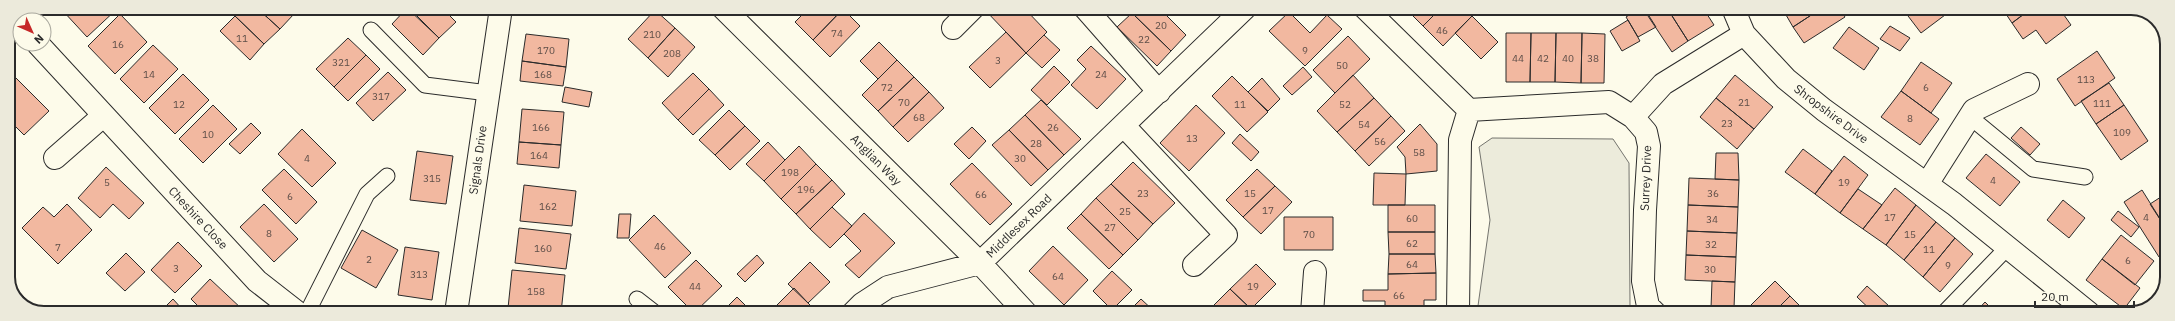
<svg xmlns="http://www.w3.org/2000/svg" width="2175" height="321" font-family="'IBM Plex Sans',sans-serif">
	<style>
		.green { fill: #ecebdb; stroke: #74746e }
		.building { fill: #f2b8a0; stroke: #2b2b2b }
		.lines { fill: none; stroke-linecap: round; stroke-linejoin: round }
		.service-casing { stroke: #2b2b2b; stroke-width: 17 }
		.minor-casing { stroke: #2b2b2b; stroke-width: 24 }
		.service { stroke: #fdfbea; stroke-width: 15 }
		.minor { stroke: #fdfbea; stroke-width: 22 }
		.labels { text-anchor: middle; stroke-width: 3; stroke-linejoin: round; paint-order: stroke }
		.number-label { font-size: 10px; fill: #5d4e48 }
		.street-label { font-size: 12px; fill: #2b2b2b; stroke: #fdfbea }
		.rim { fill: none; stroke: #2b2b2b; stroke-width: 2 }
	</style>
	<rect width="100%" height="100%" fill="#fdfbea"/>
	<!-- green -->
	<path class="green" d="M1492,138L1613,139L1629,163L1630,305L1633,313H1477L1490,220L1479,147Z"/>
	<!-- building -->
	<path class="building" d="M67,8H118L87,37L63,11Z
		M242,8H257L280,29L264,44L235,16Z
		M257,8H288L294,14L280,29Z
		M407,8L439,38L423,55L392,24Z
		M409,8H442L456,22L439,38Z
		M809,8H842L843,9L813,40L795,22Z
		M987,8H1024L1047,32L1026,53L985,10Z
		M1136,8H1159L1186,35L1171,51L1132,13Z
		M1159,8H1175L1168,16Z
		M1405,8H1441L1423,26Z
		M1441,8H1464L1472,16L1443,46L1423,26Z
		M1640,8H1644L1656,27L1638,37L1626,17Z
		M1654,8H1667L1688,41L1672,52L1646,13Z
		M1667,8H1703L1714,25L1688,41Z
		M1782,8H1822L1793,27Z
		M1822,8H1839L1845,17L1804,43L1793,27Z
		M1910,8H1946L1949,12L1921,33L1905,12Z
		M2002,8H2032L2012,23Z
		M2032,8H2059L2071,25L2046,44L2036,30L2023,39L2012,23Z
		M843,9L860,26L830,57L813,40Z
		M655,10L675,28L648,58L628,39Z
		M1289,12L1310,33L1327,15L1342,29L1305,66L1269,31Z
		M1132,13L1171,51L1157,66L1117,27Z
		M120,14L147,42L115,74L88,46Z
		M235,16L264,44L250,60L220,31Z
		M1472,16L1498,42L1481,59L1455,33Z
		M1628,20L1640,41L1622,51L1610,31Z
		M1890,26L1910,38L1900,51L1880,39Z
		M1849,27L1879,48L1864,70L1833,48Z
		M675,28L695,47L668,77L648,58Z
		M1006,32L1026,53L990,88L969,67Z
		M1506,33H1531L1530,82H1506Z
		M1531,33H1556L1555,82H1530Z
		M1556,33H1582L1581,83L1555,82Z
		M1582,33L1605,34L1604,83H1581Z
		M526,34L569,39L566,67L522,61Z
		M1044,35L1060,50L1042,68L1026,53Z
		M1348,36L1370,59L1335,93L1313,70Z
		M348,38L366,55L334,87L316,69Z
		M879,42L897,60L878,79L860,61Z
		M153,45L178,69L144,103L120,79Z
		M1091,46L1126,79L1097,109L1071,85L1086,69L1077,60Z
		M2097,51L2115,78L2075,106L2057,79Z
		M366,55L380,69L348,101L334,87Z
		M897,60L914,77L878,111L862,95Z
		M522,61L566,67L563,86L520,81Z
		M1921,62L1952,83L1931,113L1901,91Z
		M1054,66L1070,82L1047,105L1031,90Z
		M1303,67L1312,77L1292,95L1283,86Z
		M388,72L406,90L373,121L356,103Z
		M693,73L709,89L678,120L662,103Z
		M183,74L209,100L175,134L149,108Z
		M1353,75L1374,98L1337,132L1317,111Z
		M1735,75L1773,107L1754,129L1716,98Z
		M14,76L49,111L24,135L8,119V82Z
		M1232,76L1268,112L1247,132L1212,96Z
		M914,77L929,92L893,127L878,111Z
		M1262,78L1280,99L1268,111L1248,92Z
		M2109,83L2124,105L2096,124L2081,101Z
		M565,87L592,92L589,107L562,102Z
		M709,89L724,105L693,135L678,120Z
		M1901,91L1939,119L1920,145L1881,117Z
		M929,92L944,108L908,142L893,127Z
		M1374,98L1391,116L1355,151L1337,132Z
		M1716,98L1754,129L1737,149L1700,117Z
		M1041,100L1081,139L1064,155L1025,115Z
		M213,105L237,129L203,163L179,139Z
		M1196,105L1225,133L1189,171L1160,143Z
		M2124,105L2148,141L2121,160L2096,124Z
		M522,109L564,112L561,145L519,142Z
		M729,110L745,126L715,155L699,140Z
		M1025,115L1064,155L1048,170L1009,130Z
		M1391,116L1405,131L1369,166L1355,151Z
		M251,123L261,133L240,154L229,144Z
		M1420,124L1437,144V171L1406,174L1405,157L1397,147Z
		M745,126L760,141L730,170L715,155Z
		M972,127L986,141L969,159L954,144Z
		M2021,127L2040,144L2030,155L2011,138Z
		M302,129L336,163L312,187L278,154Z
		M1009,130L1048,170L1031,186L992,145Z
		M1240,134L1259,152L1251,161L1232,143Z
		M519,142L561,145L559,168L517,164Z
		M768,142L785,160L764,181L746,164Z
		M799,146L816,164L781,199L764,181Z
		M1803,149L1832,171L1815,194L1785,172Z
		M417,151L453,156L446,204L410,200Z
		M1716,153H1738L1739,180L1715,179Z
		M1986,154L2020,182L2000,206L1966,178Z
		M1844,156L1868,175L1840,213L1815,194Z
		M1133,162L1175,203L1153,224L1111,184Z
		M972,163L1012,204L990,225L950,184Z
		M816,164L832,180L796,214L781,199Z
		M106,167L144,203L129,219L113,204L100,218L78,198Z
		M284,169L317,202L296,224L262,190Z
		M1257,169L1275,186L1243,217L1226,200Z
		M1374,173L1406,174L1405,205H1373Z
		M1689,178L1739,180L1738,207L1688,205Z
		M832,180L845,194L810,229L796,214Z
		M1111,184L1153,224L1138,240L1096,198Z
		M524,185L576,191L572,226L520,221Z
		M1275,186L1292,202L1261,234L1243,217Z
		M1895,188L1916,205L1886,245L1863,229Z
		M1858,189L1882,205L1863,229L1840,213Z
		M2142,190L2167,230V252L2159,257L2124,202Z
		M2167,193V230L2150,204Z
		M1096,198L1138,240L1123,255L1081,214Z
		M2063,200L2085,218L2069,238L2047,220Z
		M67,204L92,230L58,264L22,228L43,207L54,217Z
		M264,204L298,239L274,262L240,227Z
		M1388,205H1435V232H1388Z
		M1688,205L1738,207L1737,233L1687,231Z
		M1916,205L1936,222L1904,260L1886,245Z
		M832,207L852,226L830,248L810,229Z
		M2118,211L2139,227L2131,237L2111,220Z
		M864,213L895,243L859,278L845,265L861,251L844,234Z
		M619,214H631L629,238H617Z
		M1081,214L1123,255L1109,269L1067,228Z
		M654,215L691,253L665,278L629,240Z
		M1284,217H1333V250H1284Z
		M1936,222L1955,238L1923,277L1904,260Z
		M519,228L571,234L566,269L515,263Z
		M362,230L398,250L376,288L341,268Z
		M1687,231L1737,233L1736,257L1686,255Z
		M1388,232H1435V254H1389Z
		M2121,235L2154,261L2135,285L2102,259Z
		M1955,238L1973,254L1940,292L1923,277Z
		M178,242L202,266L175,293L151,270Z
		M1053,246L1088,280L1064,305L1029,271Z
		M405,247L439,252L432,300L398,295Z
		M126,253L145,272L125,291L106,273Z
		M1389,254H1435L1436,273L1388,274Z
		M757,255L764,263L745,282L737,274Z
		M1686,255L1736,257L1735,282L1685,280Z
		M2102,259L2140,288L2124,309L2086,280Z
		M696,260L722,286L694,313L668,287Z
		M810,262L830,282L808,303L788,284Z
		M1256,264L1276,284L1251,309L1230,289Z
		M512,270L565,275L561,313L508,308Z
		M1112,271L1132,290L1112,310L1093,291Z
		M1436,273V300H1424V313H1385V301H1363V290H1388V274Z
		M210,279L243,310L241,313H205L191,299Z
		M8,281L32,305L29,308L19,303Z
		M1712,281L1735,282L1734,308H1711Z
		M1775,281L1790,296L1773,313H1743Z
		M1867,286L1889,306L1882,313H1874L1857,297Z
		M794,288L808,303L818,313H769Z
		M1230,289L1251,309L1247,313H1206Z
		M1790,296L1805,311L1803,313H1773Z
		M737,297L753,313H737L729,305Z
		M173,299L182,309L178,313H159Z
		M1141,299L1156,313H1127Z
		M1985,302L1996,313H1975Z"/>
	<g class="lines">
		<defs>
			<path id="service" d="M371,30L425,85L488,93
				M1970,117L2033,169L2085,177
				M637,299L655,313
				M307,313L367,194L387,176
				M1944,313L2007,248"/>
			<path id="minor" d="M723,8L980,263L1026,313
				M1085,8L1159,92
				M1365,8L1469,110L1609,102L1633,117L1646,132L1649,146L1645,210L1643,281L1648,306L1655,313
				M1733,8L1744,34L1786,79L1824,110L1954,204L2089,313
				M17,23L20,26
				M953,28L973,8
				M38,44L257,281L298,313
				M1633,117L1663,84L1744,34
				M1124,126L1226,235L1194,265
				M55,158L103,116
				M1927,184L1974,110L2028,84
				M456,313L501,8
				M853,313L862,304L888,287L980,263L1245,8
				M1312,313L1315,272
				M1458,313L1460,140L1469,110"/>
		</defs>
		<!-- service casing -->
		<use href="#service" class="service-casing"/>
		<!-- minor casing -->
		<use href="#minor" class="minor-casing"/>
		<!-- service -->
		<use href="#service" class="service"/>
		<!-- minor -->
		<use href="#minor" class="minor"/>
	</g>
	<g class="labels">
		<!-- number labels -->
		<g class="number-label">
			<text x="1161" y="29">20</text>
			<text x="1442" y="34">46</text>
			<text x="837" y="37">74</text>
			<text x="652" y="38">210</text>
			<text x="242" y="42">11</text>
			<text x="1144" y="43">22</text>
			<text x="118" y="48">16</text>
			<text x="546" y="54">170</text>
			<text x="1305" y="54">9</text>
			<text x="672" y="57">208</text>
			<text x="1518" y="62">44</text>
			<text x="1543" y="62">42</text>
			<text x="1568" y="62">40</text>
			<text x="1593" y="62">38</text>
			<text x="998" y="64">3</text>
			<text x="341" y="66">321</text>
			<text x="1342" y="69">50</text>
			<text x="149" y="78">14</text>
			<text x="543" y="78">168</text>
			<text x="1101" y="78">24</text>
			<text x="2086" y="83">113</text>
			<text x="887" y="91">72</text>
			<text x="1926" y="91">6</text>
			<text x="381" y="100">317</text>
			<text x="904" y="106">70</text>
			<text x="1744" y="106">21</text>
			<text x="2102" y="107">111</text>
			<text x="179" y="108">12</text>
			<text x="1240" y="108">11</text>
			<text x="1345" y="108">52</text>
			<text x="919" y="121">68</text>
			<text x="1910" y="122">8</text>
			<text x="1727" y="127">23</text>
			<text x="1364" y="128">54</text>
			<text x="541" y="131">166</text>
			<text x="1053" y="131">26</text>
			<text x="2122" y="136">109</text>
			<text x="208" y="138">10</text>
			<text x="1192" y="142">13</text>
			<text x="1380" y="145">56</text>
			<text x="1036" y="147">28</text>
			<text x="1419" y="156">58</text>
			<text x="539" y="159">164</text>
			<text x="307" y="162">4</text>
			<text x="1020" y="162">30</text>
			<text x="790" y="176">198</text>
			<text x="432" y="182">315</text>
			<text x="1993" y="184">4</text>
			<text x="107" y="186">5</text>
			<text x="1844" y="186">19</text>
			<text x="806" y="193">196</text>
			<text x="1143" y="197">23</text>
			<text x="1250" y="197">15</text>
			<text x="1713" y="197">36</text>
			<text x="981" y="198">66</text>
			<text x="290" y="200">6</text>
			<text x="548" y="210">162</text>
			<text x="1268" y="214">17</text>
			<text x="1125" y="215">25</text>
			<text x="1890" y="221">17</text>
			<text x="2146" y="221">4</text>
			<text x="1412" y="222">60</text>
			<text x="1712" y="223">34</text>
			<text x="1110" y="231">27</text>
			<text x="269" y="237">8</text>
			<text x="1309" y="238">70</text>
			<text x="1910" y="238">15</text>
			<text x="1412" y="247">62</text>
			<text x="1711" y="248">32</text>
			<text x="660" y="250">46</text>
			<text x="58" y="251">7</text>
			<text x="543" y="252">160</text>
			<text x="1929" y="253">11</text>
			<text x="369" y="263">2</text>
			<text x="2128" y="264">6</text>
			<text x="1412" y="268">64</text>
			<text x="1948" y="269">9</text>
			<text x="176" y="272">3</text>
			<text x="1710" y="273">30</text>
			<text x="419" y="278">313</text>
			<text x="1058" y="280">64</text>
			<text x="695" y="290">44</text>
			<text x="1253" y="290">19</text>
			<text x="536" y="295">158</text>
			<text x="1399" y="299">66</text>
		</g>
		<!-- street labels -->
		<g class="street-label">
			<text transform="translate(1831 114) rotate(37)" y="4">Shropshire Drive</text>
			<text transform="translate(478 160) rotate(-82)" y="4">Signals Drive</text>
			<text transform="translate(876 160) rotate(45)" y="4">Anglian Way</text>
			<text transform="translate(1646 178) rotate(-88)" y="4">Surrey Drive</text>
			<text transform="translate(198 218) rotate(47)" y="4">Cheshire Close</text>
			<text transform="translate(1019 226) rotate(-44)" y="4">Middlesex Road</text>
		</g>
	</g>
	<!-- crop -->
	<path d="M0 0H2175V321H0ZM44 15H2131A29 29 0 0 1 2160 44V277A29 29 0 0 1 2131 306H44A29 29 0 0 1 15 277V44A29 29 0 0 1 44 15Z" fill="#eceadb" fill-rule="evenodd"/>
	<path class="rim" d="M44 15H2131A29 29 0 0 1 2160 44V277A29 29 0 0 1 2131 306H44A29 29 0 0 1 15 277V44A29 29 0 0 1 44 15Z"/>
	<!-- north arrow -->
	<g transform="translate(32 32) rotate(135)"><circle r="19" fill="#fdfbea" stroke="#a9a89e"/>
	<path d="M0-3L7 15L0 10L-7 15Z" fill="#c62828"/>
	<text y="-6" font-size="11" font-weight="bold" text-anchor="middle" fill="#2b2b2b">N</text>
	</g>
	<!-- scale -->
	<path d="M2035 301v6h99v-6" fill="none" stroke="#2b2b2b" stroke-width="2"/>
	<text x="2041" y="301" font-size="12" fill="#2b2b2b" stroke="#fdfbea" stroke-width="3" paint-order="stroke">20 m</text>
</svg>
